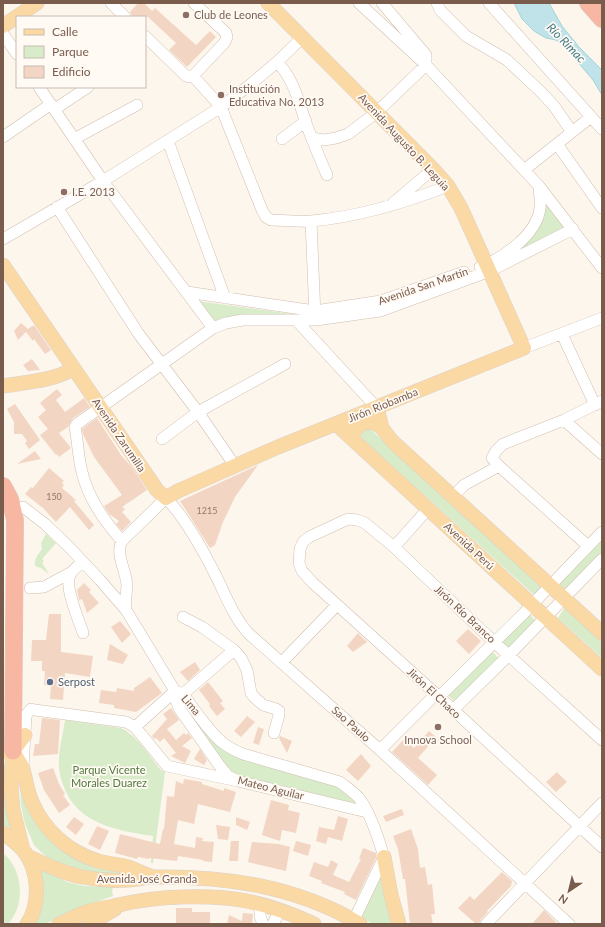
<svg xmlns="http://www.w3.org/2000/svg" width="605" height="927" font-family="Lato,sans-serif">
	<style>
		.green { fill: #d8ecc9 }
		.water { fill: #bfe3e8; stroke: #a5d3da }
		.building { fill: #f3d5c3 }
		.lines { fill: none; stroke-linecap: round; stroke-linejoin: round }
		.minor-casing { stroke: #d1beb0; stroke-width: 12 }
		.major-casing { stroke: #dad1cd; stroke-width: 15 }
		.highway-casing { stroke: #dad1cd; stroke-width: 18 }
		.minor { stroke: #fff; stroke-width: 11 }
		.major { stroke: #fbd9a5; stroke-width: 14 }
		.highway { stroke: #f7b7a3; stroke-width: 17 }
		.education-dot { fill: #8d6e63; stroke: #fffaf3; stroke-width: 1.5 }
		.service-dot { fill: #5c6f8a; stroke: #fffaf3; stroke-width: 1.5 }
		.labels { text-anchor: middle; stroke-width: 3.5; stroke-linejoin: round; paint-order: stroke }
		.number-label { font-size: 9px; fill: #987a6a }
		.education-label { font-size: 11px; fill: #785e54; stroke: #fffaf3; text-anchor: start }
		.street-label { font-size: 11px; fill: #7a5c4d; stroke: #fffaf3 }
		.service-label { font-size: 11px; fill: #4e5e75; stroke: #fffaf3; text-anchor: start }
		.park-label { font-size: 11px; fill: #537a41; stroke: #fffaf3 }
		.water-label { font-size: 12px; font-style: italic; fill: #437c86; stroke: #fffaf3 }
	</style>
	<rect width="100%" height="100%" fill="#fdf6ec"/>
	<!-- green -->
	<path class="green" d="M545,201L563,225L564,229L524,249L509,254Z
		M197,301L292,314L213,321Z
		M368,427L540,584L541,587L534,594L532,593L366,442L359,434Z
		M46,534L56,543L42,559L44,561L42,563L49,574L41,568L35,566C34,558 38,555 42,549L41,543Z
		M602,539V554L566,591L559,584Z
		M566,608L602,642V658L558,618L563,610Z
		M527,612L536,621L508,649L500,641Z
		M492,651L499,659L455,702L447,694Z
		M180,699L214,741L329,781L344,790L358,804L232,774L177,701Z
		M65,720L121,728C137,735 150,757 161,770L165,772L153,863H151L153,836C119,831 77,824 64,787C61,780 59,773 59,766C58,751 63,735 65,720Z
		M3,763L6,764L13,829L3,825Z
		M20,778L43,831L137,875L78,871L48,858L42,853L34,845L25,824L21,805Z
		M3,853C23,869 26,905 8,924H3Z
		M40,869L67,882L84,886L113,887L112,891L113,896L82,907L45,924H36C43,903 43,891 40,869Z
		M380,876H385L396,924H373L360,917Z"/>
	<!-- water -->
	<path class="water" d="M514,3H549L562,26L579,47L602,70V95L593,80L565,47L556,40L546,38L534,31L522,19Z"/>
	<!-- building -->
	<path class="building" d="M138,3H144L152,11L155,8L196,45L210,31L216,37L187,67L169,50L176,43L148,17H133L132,16L130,12Z
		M21,323L28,329L34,325L51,350L45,354L34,339L33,341L26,332L18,340L14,331Z
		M32,359L40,370L28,371L23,365Z
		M57,389L62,395L56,400L65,412L84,398L90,407L73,418L68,427L59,433L71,448L59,457L57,454L56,455L40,435L48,429L38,417L46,410L40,403Z
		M15,404L40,440L29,449L25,443L27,441L22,434H14V422L7,409Z
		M97,418L121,455L131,466L147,490L122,507L125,509L122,512L131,522L122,531L116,524L119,521L109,514L104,506L122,495L94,457L83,434L82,429Z
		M35,451L41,459L17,464Z
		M258,465L235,497L223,522L215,545L210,548L180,501Z
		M49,468L64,481L62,483L64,485L62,488L76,500L74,501L94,525L89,530L70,507L56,522L43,508L25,494L31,487L33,488Z
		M84,583L91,590L89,592L99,603L87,613L82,599L79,600L77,590Z
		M49,614H61V652L93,656L90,677L65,673L63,700L50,699L51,686L44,685L45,671H42V661H31L32,640H46Z
		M120,621L131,634L122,643L111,627Z
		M468,629L481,641L469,654L456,641Z
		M358,633L367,642L353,652L347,646Z
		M110,644L128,655L123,664L107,660Z
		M195,662L200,670L188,681L180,672Z
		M150,677L162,693L136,712L114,708V705L99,703L101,690L116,692L117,688L134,691V688Z
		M208,682L223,701L220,703L225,709L217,716L209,706L210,704L199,690Z
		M171,708L179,720L167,729L176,740L184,733L186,735L188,733L192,738L182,746L191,751L185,763L171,756L176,753L164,738L160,742L156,738L154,739L152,736L167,719L163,714Z
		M247,716L255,722L241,737L234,731Z
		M42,718L60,720L58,754L33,756L35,744H39Z
		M258,727L264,729L259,745L253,743Z
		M429,731L436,737L418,758L437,775L428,785L392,752L404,739L414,748Z
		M280,736L292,741L287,753L279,738Z
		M200,749L207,760L204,765L194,759Z
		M361,754L371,766L358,781L346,770Z
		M53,768L59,784L65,794L63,795L70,805L59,813L44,790L38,773Z
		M557,772L567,782L556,792L546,782Z
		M184,779L202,782V784L224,791V788L236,792L230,812L198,804L194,824L178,820L174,844L195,848L196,837L203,838L202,841L214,842L212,862L203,861V860L178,856L177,861L149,858V859L138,857L137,859L115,853L120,834L160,844L163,829H164L167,796L174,797L176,781L183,784Z
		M271,800L289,805L288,810L300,813L296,833L282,830L280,841L262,835Z
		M402,809L404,815L386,822L383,816Z
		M338,816L348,819L342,841L328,837L326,844L316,841L319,827L334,830Z
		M74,817L84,824L76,835L66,827Z
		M236,817L250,822L247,830L236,825Z
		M216,825L230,827L228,840L218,839Z
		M97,826L109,831L100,850L88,844Z
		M411,829L418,849L420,868L425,867L428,885L432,884L435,914H431L433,924H410L405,879H403L398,849L393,836Z
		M231,841H239L238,861H229Z
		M296,841L311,845L308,856L293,851Z
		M252,842L279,844L290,847L286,871L248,862Z
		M363,848L376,853V858L356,900L344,894L345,892L321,883L322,881L309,876L314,862L328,867L331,860L338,864L333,875L349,882L361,859H359Z
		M502,872L512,881L511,886L487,911L488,912L481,919L479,924H476L458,908L470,896L474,900Z
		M176,908H192V912H210V924H176Z
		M544,910L556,922L555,924H532Z
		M243,913L253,914L252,924H227L229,915L242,921Z"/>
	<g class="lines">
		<defs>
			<path id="minor" d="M111,3L125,17
				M359,3L426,65L539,186L602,268
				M437,3L440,10L466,36L507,60L541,92L554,106L572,132
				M489,3L602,129
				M3,34L17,54
				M145,36L186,76L189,77L193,76L225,42L227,37L226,33L194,3
				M277,62C294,79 299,103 307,126C313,142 320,159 327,175
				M193,76L221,107L262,210L266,217L271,220C284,220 298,222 311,221C358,217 404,203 448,186
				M39,87L103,181L213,328
				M55,109L88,87
				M3,137L51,104
				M312,138L324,140L336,138L348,134L377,112L426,65V55L382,3
				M74,139L137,105
				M282,139L306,121
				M168,141L225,298
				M557,144L602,208
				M524,170L591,117
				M392,204L433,169
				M57,207L138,333L198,412L235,466
				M311,221L315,316
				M3,239L103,181L221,107L251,84L277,62L302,38
				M480,267C503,258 537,235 540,208C541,201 539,193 539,186
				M187,292L315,311L381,301L464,272
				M296,320L377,408
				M562,334L595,405
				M524,348L602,318
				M564,420L602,454
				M162,439L198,412L285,364
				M453,497L464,485L499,466
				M23,507L45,524L69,547L100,580L126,610L175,691L183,694C194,709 209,732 223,743C229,748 236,751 243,754L340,782C346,787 354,792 359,798C370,812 379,840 384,857L352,924
				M122,541C104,521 88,498 82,472C78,457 78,442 75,427L77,424L213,328L226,323L243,320H316L380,311L490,271L573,229
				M588,546L499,466L492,458L496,451L503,444L564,420L602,401
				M394,547L428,509
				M30,588L44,587L70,573
				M126,610C124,600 127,594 127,585C126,571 115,553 122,541L166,498C185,518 204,552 216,576C227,598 232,614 248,633L380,750L569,924
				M183,617L202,627L234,650L241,658L247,670L251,693L254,697L263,705L276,709L279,711V715L274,733
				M83,633C79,620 64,587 70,575C72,570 79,565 83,562
				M282,662L337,605
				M175,691V697L179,708L219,765L228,776L238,781L367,812
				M183,694L234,650
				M439,697L524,613L602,532
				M453,710L509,655L602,559
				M135,727L175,691
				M602,740L494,642L394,547L365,523L357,520L348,519L309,537L303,542L300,549L299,563L302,571L313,583L436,694L602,847
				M380,750L436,694
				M23,768L26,715L31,709L35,710L126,722L135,727L167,766L238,781
				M260,904V916L263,924
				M273,924L280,910
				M486,924L602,803"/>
			<path id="major" d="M3,26L37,3
				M3,265L157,490L166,498L178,491L278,447L524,348L461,208L448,186L433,169L268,3
				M3,386C27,382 52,381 73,369
				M377,408L382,428L392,441L602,633
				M336,424L602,669
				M351,438C357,423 369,417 382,428
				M13,751C16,757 21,763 23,769C26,780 27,791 32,802C44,830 68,852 98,861C107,864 118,864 128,867C135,870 143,873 150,876
				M13,751L11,787L13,810L23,850
				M9,753L13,751L25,735
				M3,833L6,835C12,840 18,844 23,850C39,869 41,904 27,924
				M27,856C45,864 64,874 83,877C97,880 112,881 126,880C135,880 144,877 153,877C226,876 296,886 360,924
				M384,857L391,895L399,924
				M59,924C67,921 74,917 81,914C95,908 109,908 123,904C159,896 210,894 247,901C271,906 292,914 314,924
				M89,924L115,909"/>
			<path id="highway" d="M588,3L602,19
				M3,486L10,499L15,520L13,751"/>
		</defs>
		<!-- minor casing -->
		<use href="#minor" class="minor-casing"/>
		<!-- major casing -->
		<use href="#major" class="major-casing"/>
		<!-- highway casing -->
		<use href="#highway" class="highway-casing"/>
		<!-- minor -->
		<use href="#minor" class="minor"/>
		<!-- major -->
		<use href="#major" class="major"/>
		<!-- highway -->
		<use href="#highway" class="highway"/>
	</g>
	<!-- markers -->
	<g class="education-dot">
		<circle cx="186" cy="15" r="4"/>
		<circle cx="221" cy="95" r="4"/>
		<circle cx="64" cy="192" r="4"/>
		<circle cx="438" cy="727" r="4"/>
	</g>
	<circle class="service-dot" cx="50" cy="682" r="4"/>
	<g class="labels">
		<!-- number labels -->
		<g class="number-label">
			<text x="54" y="500">150</text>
			<text x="207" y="514">1215</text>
		</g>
		<!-- education labels -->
		<g class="education-label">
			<text x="194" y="19">Club de Leones</text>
			<text x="229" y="93">Institución<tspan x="229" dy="13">Educativa No. 2013</tspan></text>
			<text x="72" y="196">I.E. 2013</text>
			<text x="438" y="744" text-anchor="middle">Innova School</text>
		</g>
		<!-- street labels -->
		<g class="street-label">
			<text transform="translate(404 142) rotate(47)" y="4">Avenida Augusto B. Leguia</text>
			<text transform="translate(423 286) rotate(-19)" y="4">Avenida San Martín</text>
			<text transform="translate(383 405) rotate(-22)" y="4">Jirón Riobamba</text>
			<text transform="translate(119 435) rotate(56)" y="4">Avenida Zarumilla</text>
			<text transform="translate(469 546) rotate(43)" y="4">Avenida Perú</text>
			<text transform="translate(465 614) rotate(43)" y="4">Jirón Río Branco</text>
			<text transform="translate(434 693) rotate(43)" y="4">Jirón El Chaco</text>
			<text transform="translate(191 705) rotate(49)" y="4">Lima</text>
			<text transform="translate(351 724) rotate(42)" y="4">Sao Paulo</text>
			<text transform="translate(271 788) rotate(14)" y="4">Mateo Aguilar</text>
			<text x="147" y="883">Avenida José Granda</text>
		</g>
		<!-- service labels -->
		<g class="service-label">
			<text x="58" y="686">Serpost</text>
		</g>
		<!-- park labels -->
		<g class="park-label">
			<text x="109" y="774">Parque Vicente<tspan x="109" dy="13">Morales Duarez</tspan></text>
		</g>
		<!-- water labels -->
		<g class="water-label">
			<text transform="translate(566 43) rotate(46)" y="4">Río Rímac</text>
		</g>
	</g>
	<!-- border -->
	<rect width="605" height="927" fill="none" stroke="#7a5c4d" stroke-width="8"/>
	<!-- legend -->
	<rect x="16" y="16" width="130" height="72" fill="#fffaf3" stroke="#cabbb1"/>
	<rect x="24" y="29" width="20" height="6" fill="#fbd9a5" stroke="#cabbb1"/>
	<text x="52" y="36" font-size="12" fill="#7a5c4d">Calle</text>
	<rect x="24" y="46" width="20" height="12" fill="#d8ecc9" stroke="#cabbb1"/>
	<text x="52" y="56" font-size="12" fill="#7a5c4d">Parque</text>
	<rect x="24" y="66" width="20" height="12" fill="#f3d5c3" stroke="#cabbb1"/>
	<text x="52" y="76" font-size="12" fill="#7a5c4d">Edificio</text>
	<!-- north arrow -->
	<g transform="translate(569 891) rotate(215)" stroke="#fffaf3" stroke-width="3" paint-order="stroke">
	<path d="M0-3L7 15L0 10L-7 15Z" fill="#7a5c4d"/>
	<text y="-6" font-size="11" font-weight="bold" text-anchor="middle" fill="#7a5c4d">N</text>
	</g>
</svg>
